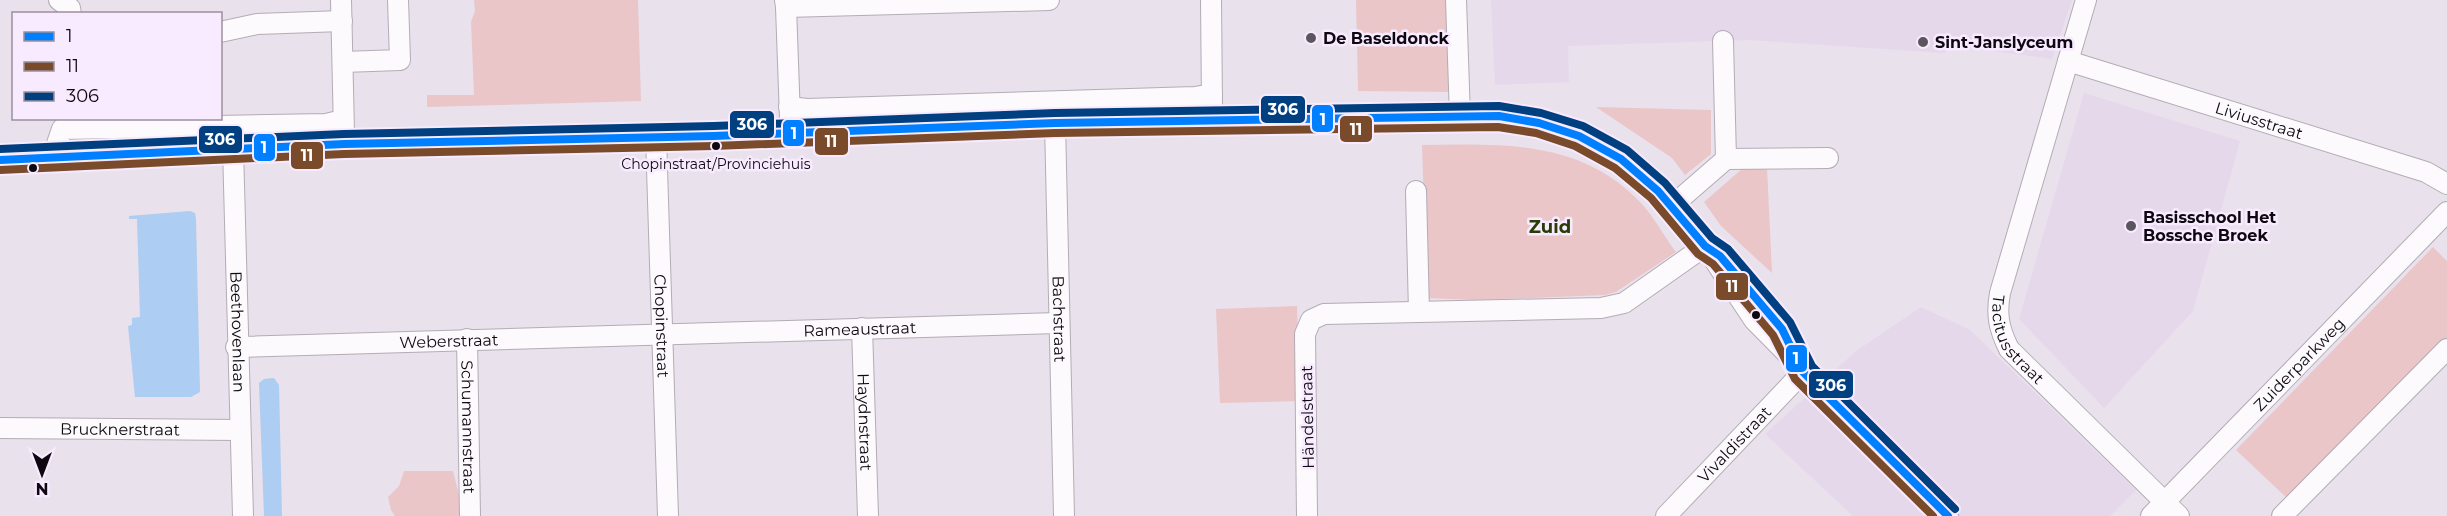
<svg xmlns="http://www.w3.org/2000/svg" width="2447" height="516" font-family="Montserrat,sans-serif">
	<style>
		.built { fill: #e6d8eb }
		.green { fill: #eac6c8 }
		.water { fill: #adcdf2 }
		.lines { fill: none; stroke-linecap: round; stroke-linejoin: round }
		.minor-casing { stroke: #b3acb5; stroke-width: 22 }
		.minor { stroke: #fcfafc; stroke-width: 20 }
		.bus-1-casing { stroke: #f8eaff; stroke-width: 12 }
		.bus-2-casing { stroke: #f8eaff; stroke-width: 12 }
		.bus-3-casing { stroke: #f8eaff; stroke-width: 12 }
		.bus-1 { stroke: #0080ff; stroke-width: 8 }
		.bus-2 { stroke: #7a4b2a; stroke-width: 8 }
		.bus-3 { stroke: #004080; stroke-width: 8 }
		.poi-dot { fill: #5b555d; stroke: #f8eaff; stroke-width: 2 }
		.bus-dot { fill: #0e0910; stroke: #f8eaff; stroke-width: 2 }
		.labels { text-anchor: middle; stroke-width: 5; stroke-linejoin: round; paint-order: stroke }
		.bus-label { font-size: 14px; fill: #0e0910; stroke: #f8eaff }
		.poi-label { font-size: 16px; font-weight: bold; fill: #0e0910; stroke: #f8eaff; text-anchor: start }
		.street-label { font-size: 16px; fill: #0e0910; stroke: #f8eaff }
		.neighbourhood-label { font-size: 18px; font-weight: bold; fill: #2b3d06; stroke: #f8eaff }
		.line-badge { stroke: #f8eaff; stroke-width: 2 }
		.badge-label { font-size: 16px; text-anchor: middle; font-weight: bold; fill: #fff }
	</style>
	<rect width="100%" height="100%" fill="#e9e1ec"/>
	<!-- built -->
	<path class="built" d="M1491,0H2072L2052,59L1947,45L1945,53L1749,40L1568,46L1569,82L1495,85Z
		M2084,93L2240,141L2193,311L2104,408L2019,319Z
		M1921,307L1970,330L2136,490L2110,516H1853L1765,434L1856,351Z"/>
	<!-- green -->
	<path class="green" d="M474,0H638L641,101L427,107V95H474L471,22L475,11Z
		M1356,0H1449L1451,92L1358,91Z
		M1596,107L1711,110V154L1685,175L1672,158Z
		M1422,145C1502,144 1581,139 1641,203C1654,217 1664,236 1676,252L1616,292L1605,295L1476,300L1427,298Z
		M1767,167L1772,273L1721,226L1704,202L1743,168Z
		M2433,247L2447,261V338L2290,501L2236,450Z
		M1297,306L1300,401L1220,403L1216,309Z
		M404,471H453L464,516H395L391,510L388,497L399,486Z"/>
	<!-- water -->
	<path class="water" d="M190,211L195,213L196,219L200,392L191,397H135L128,326L132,325V318L140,317L137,219H129V216Z
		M274,378L279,385L282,516H264L259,383L264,379Z"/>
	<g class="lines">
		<defs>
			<g id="minor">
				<path d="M59,0L70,8L71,14"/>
				<path d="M341,0L344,132"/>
				<path d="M785,0L786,7L1049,0"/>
				<path d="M1211,0L1212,105"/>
				<path d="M1456,0L1460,117"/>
				<path id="s1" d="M2086,0L2000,293C1996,315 1999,329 2009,349L2179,516"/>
				<path d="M786,7L790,118"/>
				<path d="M220,32L257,24L342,21"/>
				<path d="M1723,41L1726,159"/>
				<path id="s2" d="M2068,61L2426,172L2447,184"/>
				<path d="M343,62L400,60L398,0"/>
				<path d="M789,107L807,109L1195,97L1212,94"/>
				<path id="s3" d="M1055,123L1064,516"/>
				<path id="s4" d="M656,137L668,516"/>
				<path id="s5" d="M233,148L243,516"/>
				<path d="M52,158L62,129L326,124L343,120"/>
				<path d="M0,160L344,144L714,136L1055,123L1499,116L1539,123L1579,136L1621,159L1658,191L1705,246L1754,320L1948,516"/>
				<path d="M1416,191L1419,312"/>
				<path d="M1673,205L1726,159L1828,158"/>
				<path d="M1737,276L1782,329L1794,354"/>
				<path id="s6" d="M862,328L868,516"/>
				<path id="s7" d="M467,339L470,516"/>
				<path id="s8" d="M236,347L1058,323"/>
				<path id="s9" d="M0,428L239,430"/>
				<path d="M1307,516L1305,334L1311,320L1324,314L1601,308L1624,303L1705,246"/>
				<path id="s10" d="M1666,516L1803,372"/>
				<path id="s11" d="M2151,516L2447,212"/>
				<path d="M2282,516L2447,349"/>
			</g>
		</defs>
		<!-- minor casing -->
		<use href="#minor" class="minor-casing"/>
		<!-- minor -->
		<use href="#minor" class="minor"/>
		<defs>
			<path id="bus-1" d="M0,160L344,144L714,136L1055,123L1499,116L1539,123L1579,136L1621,159L1658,191L1705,246L1720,256L1782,329L1803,372L1948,516"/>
			<path id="bus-2" d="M0,170L344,154L714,146L1055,133L1498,127L1536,133L1575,146L1615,168L1651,198L1698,254L1713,264L1773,335L1795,379L1933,516"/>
			<path id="bus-3" d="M0,149L344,134L714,126L1055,113L1499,106L1541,113L1583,126L1627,150L1665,183L1712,238L1728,249L1790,322L1812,366L1955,509"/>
		</defs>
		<!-- bus-1 casing -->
		<use href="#bus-1" class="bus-1-casing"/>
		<!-- bus-2 casing -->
		<use href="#bus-2" class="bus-2-casing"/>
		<!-- bus-3 casing -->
		<use href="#bus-3" class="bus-3-casing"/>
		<!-- bus-1 -->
		<use href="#bus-1" class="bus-1"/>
		<!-- bus-2 -->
		<use href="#bus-2" class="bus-2"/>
		<!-- bus-3 -->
		<use href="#bus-3" class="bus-3"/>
	</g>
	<!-- markers -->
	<g class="poi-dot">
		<circle cx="1311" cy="38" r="6"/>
		<circle cx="1923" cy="42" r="6"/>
		<circle cx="2131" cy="226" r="6"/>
	</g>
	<g class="bus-dot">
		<circle cx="716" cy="146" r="5"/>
		<circle cx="33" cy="168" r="5"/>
		<circle cx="1756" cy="315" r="5"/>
	</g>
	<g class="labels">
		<!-- bus labels -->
		<g class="bus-label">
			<text x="716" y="169">Chopinstraat/Provinciehuis</text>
		</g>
		<!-- poi labels -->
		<g class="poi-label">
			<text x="1323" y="44">De Baseldonck</text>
			<text x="1935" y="48">Sint-Janslyceum</text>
			<text x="2143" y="223">Basisschool Het<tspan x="2143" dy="18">Bossche Broek</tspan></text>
		</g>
		<!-- street labels -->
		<g class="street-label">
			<text dy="6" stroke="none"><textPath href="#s2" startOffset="200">Liviusstraat</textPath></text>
			<text dy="6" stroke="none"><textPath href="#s3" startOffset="196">Bachstraat</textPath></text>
			<text dy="6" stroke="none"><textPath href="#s4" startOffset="189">Chopinstraat</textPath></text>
			<text dy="6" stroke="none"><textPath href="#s8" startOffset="624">Rameaustraat</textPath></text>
			<text dy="6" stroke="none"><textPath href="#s5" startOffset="184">Beethovenlaan</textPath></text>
			<text dy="6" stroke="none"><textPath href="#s1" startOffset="358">Tacitusstraat</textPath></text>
			<text dy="6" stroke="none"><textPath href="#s8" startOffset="213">Weberstraat</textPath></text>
			<text dy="6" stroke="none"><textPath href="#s11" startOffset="212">Zuiderparkweg</textPath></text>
			<text transform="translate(1307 417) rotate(-91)" y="6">Händelstraat</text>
			<text dy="6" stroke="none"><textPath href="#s6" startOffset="94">Haydnstraat</textPath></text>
			<text dy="6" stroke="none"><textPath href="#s7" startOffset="88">Schumannstraat</textPath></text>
			<text dy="6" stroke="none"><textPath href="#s9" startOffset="120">Brucknerstraat</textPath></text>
			<text dy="6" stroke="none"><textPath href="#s10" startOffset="99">Vivaldistraat</textPath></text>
		</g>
		<!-- neighbourhood labels -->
		<g class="neighbourhood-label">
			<text x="1550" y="233">Zuid</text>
		</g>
	</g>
	<g class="line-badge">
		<rect x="1260" y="95" width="46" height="29" rx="6" fill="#004080"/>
		<rect x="1311" y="104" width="23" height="29" rx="6" fill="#0080ff"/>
		<rect x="729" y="110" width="46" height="29" rx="6" fill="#004080"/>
		<rect x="1339" y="115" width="34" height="28" rx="6" fill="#7a4b2a"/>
		<rect x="782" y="119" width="23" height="28" rx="6" fill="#0080ff"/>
		<rect x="198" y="125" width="45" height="29" rx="6" fill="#004080"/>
		<rect x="814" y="127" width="35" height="29" rx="6" fill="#7a4b2a"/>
		<rect x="253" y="133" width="23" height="29" rx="6" fill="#0080ff"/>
		<rect x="290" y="141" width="34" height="29" rx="6" fill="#7a4b2a"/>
		<rect x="1715" y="272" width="34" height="29" rx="6" fill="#7a4b2a"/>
		<rect x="1785" y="344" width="23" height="29" rx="6" fill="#0080ff"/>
		<rect x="1808" y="370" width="46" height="29" rx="6" fill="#004080"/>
	</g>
	<g class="badge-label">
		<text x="1283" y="115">306</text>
		<text x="1323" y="125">1</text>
		<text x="752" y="130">306</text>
		<text x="1356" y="135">11</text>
		<text x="794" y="139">1</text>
		<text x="220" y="145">306</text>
		<text x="831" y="147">11</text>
		<text x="264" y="153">1</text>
		<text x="307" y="161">11</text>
		<text x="1732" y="292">11</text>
		<text x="1796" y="364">1</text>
		<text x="1831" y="391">306</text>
	</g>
	<!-- legend -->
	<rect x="12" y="12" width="210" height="108" fill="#f8eaff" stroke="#9a909f" stroke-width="1.5"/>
	<rect x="24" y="32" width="30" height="9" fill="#0080ff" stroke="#9a909f" stroke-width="1.5"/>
	<text x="66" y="42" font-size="18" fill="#0e0910">1</text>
	<rect x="24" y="62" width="30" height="9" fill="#7a4b2a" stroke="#9a909f" stroke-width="1.5"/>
	<text x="66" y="72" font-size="18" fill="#0e0910">11</text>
	<rect x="24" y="92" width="30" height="9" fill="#004080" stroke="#9a909f" stroke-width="1.5"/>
	<text x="66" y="102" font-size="18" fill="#0e0910">306</text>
	<!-- north arrow -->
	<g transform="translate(42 474) rotate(180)" stroke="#f8eaff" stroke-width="4.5" paint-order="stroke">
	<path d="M0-4.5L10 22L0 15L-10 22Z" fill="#0e0910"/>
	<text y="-9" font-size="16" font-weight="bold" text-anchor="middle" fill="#0e0910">N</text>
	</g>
</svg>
